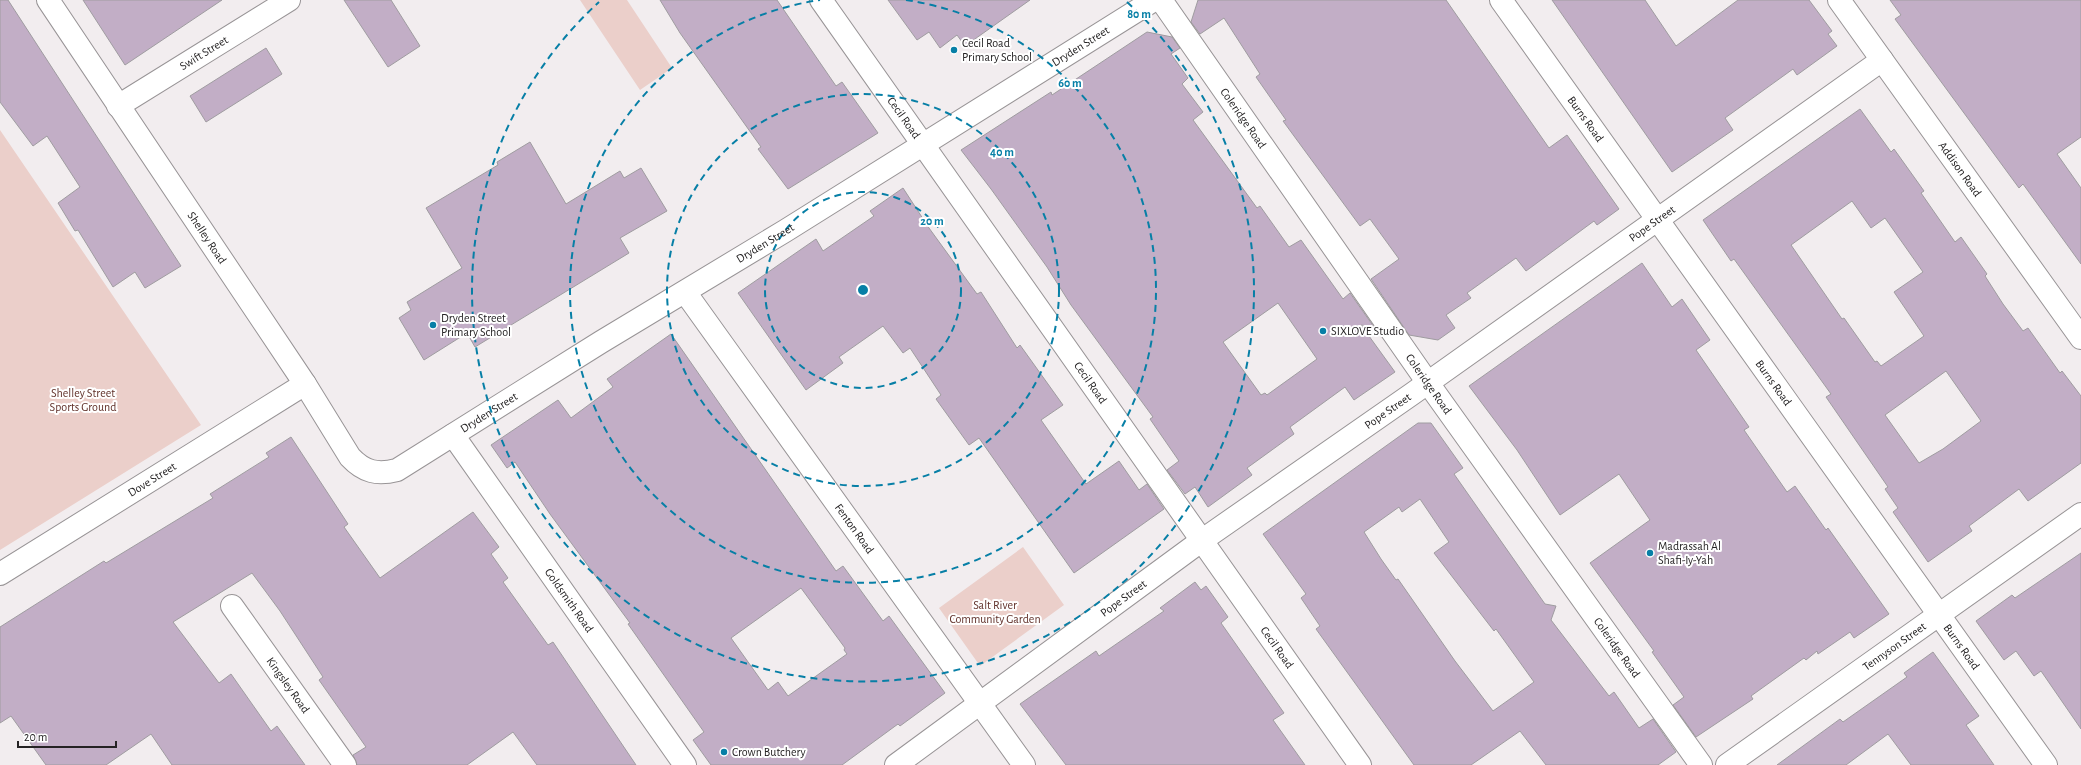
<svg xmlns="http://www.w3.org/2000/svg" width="2081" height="765" font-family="'Alegreya Sans',sans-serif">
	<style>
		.green { fill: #ebcfca }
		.building { fill: #c2aec6; stroke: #9f9ca0; fill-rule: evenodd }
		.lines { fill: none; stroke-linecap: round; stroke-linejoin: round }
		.minor-casing { stroke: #989496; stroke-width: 24 }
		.minor { stroke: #fff; stroke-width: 22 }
		.ring { fill: none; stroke: #077fa6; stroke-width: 2; stroke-dasharray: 7 5 }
		.poi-dot { fill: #077fa6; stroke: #fff; stroke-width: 1.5 }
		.labels { text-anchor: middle; stroke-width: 4; stroke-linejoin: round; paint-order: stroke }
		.poi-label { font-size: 12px; fill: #252324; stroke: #fff; text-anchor: start }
		.street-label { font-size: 12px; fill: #252324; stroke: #fff }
		.park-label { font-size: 12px; fill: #603029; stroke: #fff }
		.centre { fill: #077fa6; stroke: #fff; stroke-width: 2 }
		.ring-label { font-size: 12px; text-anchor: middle; font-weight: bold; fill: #077fa6; stroke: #fff; stroke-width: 4; stroke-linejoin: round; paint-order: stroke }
	</style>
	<rect width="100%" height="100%" fill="#f2edef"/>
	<!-- green -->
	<path class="green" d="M580,0H627L672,68L640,90Z
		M0,130L201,425L0,550Z
		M1023,547L1064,605L980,666L939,608Z"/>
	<!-- building -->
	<path class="building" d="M0,0H8L181,266L145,288L135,272L113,287L78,230L75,231L58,203L80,187L47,136L33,146L0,102Z
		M83,0H222L125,65Z
		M344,0H391L420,46L388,67Z
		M660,0H777L836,86L842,82L878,133L788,189L758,149L761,147L680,33Z
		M888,0H1030L965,46L957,35L940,48L929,32L917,40Z
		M1198,0H1446L1549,148L1567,135L1619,209L1597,225L1594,221L1526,271L1516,258L1467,293L1471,298L1446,315L1455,328L1438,340L1409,335L1371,279L1399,259L1370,219L1360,226L1283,121L1286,120L1256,77L1260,74L1224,18L1200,34L1191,22Z
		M1552,0H1645L1676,46L1738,0H1809L1832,31L1828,34L1837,46L1797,75L1793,69L1725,118L1733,130L1672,172Z
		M1890,0H2081V137L2057,154L2081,188V264L2023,184L2019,188L1895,19L1901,15Z
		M1147,32L1172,37L1180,48L1171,54L1188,78L1182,84L1203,112L1193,120L1257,208L1260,206L1289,247L1301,240L1343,299L1350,293L1374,327L1361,325L1395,372L1354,400L1345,387L1290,427L1294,434L1247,468L1252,475L1208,507L1195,487L1185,494L1167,470L1179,461L1150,419L1153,417L1071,305L1047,267L991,189L961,150L1051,92L1052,95ZM1278,303L1317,359L1267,395L1265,393L1261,395L1223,342Z
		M266,48L282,74L206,122L190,96Z
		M1860,109L1891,152L1894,149L1924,191L1921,193L1955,242L1961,237L1987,274L1985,276L2003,304L2023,331L2028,328L2060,373L2062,371L2081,396V463L2028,501L2019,489L1969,526L1972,531L1928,562L1893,512L1898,508L1885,489L1888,487L1826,397L1831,394L1734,259L1731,261L1703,220ZM1852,201L1871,228L1885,218L1923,272L1894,292L1924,336L1881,366L1877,361L1875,362L1844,318L1842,319L1791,245ZM1946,371L1981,421L1943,449L1919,463L1885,415Z
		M530,142L566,204L620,171L624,178L641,168L667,211L620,238L629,253L475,347L467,333L424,360L399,318L411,310L407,302L462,268L426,208L498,165L497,162Z
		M903,188L929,228L977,294L981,292L1017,348L1020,345L1063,405L1041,420L1086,484L1119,461L1139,490L1147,484L1164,509L1074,573L979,438L969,445L936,399L941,395L910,348L903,353L883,326L839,357L843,363L806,390L738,293L816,239L823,251L874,216L870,211Z
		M1642,263L1672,307L1682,299L1710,340L1696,350L1749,427L1744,430L1787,492L1795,486L1826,530L1828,528L1889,614L1854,638L1850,632L1818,654L1817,651L1806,660L1804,658L1751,696L1753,699L1696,737L1673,705L1684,697L1652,652L1654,651L1590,563L1650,520L1619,474L1560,515L1517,450L1469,386Z
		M671,334L836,571L843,566L883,621L889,616L945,693L900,726L898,724L842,765H711L693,740L704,732L628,624L630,623L550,514L515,462L507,468L491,445L558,400L571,418L613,387L607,379ZM801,588L845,648L844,650L847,654L788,696L778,682L768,690L731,638Z
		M1418,423H1431L1463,468L1454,474L1545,604L1556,606L1551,620L1609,696L1614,692L1639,728L1653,719L1676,752L1658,765H1546L1520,731L1471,765H1414L1316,629L1320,626L1301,598L1306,594L1263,534ZM1420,499L1449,542L1434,553L1494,631L1496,629L1534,682L1493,711L1455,661L1398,579L1396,580L1381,559L1364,532L1399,507L1402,512Z
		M291,437L348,524L344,527L380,578L473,512L499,547L491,554L508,578L503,582L548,645L553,642L636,765H537L513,732L467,765H357L353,755L366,747L319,680L323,677L280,611L252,573L173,622L219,683L231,674L271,731L277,726L305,765H172L151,734L106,765H46L11,716L0,723V627L104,561L106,563L213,498L210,494L269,457L266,453Z
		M2081,553V729L2041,671L2034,676L2016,651L2004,660L1976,621L2012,595L2015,598Z
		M1195,582L1201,590L1206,586L1228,617L1221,623L1284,713L1273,720L1305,765H1066L1020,704L1096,651L1099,656L1164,611L1160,608Z
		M1933,652L1979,716L1966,725L1994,765H1911L1888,734L1846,765H1777L1840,719L1843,722L1907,677L1904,673Z"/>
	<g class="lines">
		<defs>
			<g id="minor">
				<path id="s1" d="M48,0L305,384L350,457C364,472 377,475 397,470L601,342L785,231L1154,0"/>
				<path id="s2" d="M821,0L1360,765"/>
				<path id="s3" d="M1161,0L1428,383L1701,765"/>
				<path id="s4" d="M1501,0L2046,765"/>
				<path id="s5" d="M1839,0L2081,338"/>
				<path id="s6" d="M118,106L289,0"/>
				<path id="s7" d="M685,292L1024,765"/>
				<path id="s8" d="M453,435L685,765"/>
				<path id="s9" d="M0,574L305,384"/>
				<path id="s10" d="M232,606L345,765"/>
				<path id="s11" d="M896,765L1201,541L1412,394L1882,60"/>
				<path id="s12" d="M1727,765L2081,514"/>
			</g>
		</defs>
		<!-- minor casing -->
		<use href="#minor" class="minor-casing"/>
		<!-- minor -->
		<use href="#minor" class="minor"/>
	</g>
	<!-- distance rings -->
	<g class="ring">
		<circle cx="863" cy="290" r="98"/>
		<circle cx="863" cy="290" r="196"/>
		<path d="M906 0A293 293 0 1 1 820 0"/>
		<path d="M1127 2A391 391 0 1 1 599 2"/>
	</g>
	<!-- markers -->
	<g class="poi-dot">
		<circle cx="954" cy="50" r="4"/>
		<circle cx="433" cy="325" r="4"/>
		<circle cx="1323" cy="331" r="4"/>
		<circle cx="1650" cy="553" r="4"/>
		<circle cx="724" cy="752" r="4"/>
	</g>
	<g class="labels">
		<!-- poi labels -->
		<g class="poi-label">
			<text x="962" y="47">Cecil Road<tspan x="962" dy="14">Primary School</tspan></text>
			<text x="441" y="322">Dryden Street<tspan x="441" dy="14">Primary School</tspan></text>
			<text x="1331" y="335">SIXLOVE Studio</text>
			<text x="1658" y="550">Madrassah Al<tspan x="1658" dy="14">Shafi-Iy-Yah</tspan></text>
			<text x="732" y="756">Crown Butchery</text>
		</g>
		<!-- street labels -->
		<g class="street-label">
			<text dy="4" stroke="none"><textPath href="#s1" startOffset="1404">Dryden Street</textPath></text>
			<text dy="4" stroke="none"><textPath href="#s6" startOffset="101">Swift Street</textPath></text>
			<text dy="4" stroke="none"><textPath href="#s2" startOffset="144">Cecil Road</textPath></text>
			<text dy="4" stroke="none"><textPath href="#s3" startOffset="144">Coleridge Road</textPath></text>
			<text dy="4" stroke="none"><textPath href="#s4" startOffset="146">Burns Road</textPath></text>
			<text dy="4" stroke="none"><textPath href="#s5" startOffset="208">Addison Road</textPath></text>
			<text dy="4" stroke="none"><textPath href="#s11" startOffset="930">Pope Street</textPath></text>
			<text dy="4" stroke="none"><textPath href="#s1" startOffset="286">Shelley Road</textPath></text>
			<text dy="4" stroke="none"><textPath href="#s1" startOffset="1032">Dryden Street</textPath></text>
			<text dy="4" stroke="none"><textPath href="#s2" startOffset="468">Cecil Road</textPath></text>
			<text dy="4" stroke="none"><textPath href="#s4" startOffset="470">Burns Road</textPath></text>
			<text dy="4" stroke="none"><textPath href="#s3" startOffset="468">Coleridge Road</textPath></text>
			<text dy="4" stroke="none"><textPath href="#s11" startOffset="606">Pope Street</textPath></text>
			<text dy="4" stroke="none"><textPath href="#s1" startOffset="708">Dryden Street</textPath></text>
			<text dy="4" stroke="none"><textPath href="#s9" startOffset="179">Dove Street</textPath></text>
			<text dy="4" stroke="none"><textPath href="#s7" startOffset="291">Fenton Road</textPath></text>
			<text dy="4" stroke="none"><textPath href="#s11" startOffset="282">Pope Street</textPath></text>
			<text dy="4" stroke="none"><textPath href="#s8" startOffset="202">Goldsmith Road</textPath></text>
			<text dy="4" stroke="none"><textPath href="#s12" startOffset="205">Tennyson Street</textPath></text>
			<text dy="4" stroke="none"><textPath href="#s4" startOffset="794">Burns Road</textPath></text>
			<text dy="4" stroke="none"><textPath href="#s2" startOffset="792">Cecil Road</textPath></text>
			<text dy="4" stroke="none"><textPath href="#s3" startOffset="792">Coleridge Road</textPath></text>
			<text dy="4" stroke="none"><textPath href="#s10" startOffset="97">Kingsley Road</textPath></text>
		</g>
		<!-- park labels -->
		<g class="park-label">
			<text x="83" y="397">Shelley Street<tspan x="83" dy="14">Sports Ground</tspan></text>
			<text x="995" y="609">Salt River<tspan x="995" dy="14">Community Garden</tspan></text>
		</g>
	</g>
	<circle cx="863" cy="290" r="6" class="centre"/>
	<g class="ring-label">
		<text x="1139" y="18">80 m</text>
		<text x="1070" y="87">60 m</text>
		<text x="1002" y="156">40 m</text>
		<text x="932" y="225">20 m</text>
	</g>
	<!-- scale -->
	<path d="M18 741v6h98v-6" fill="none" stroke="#252324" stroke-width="2"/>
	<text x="24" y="741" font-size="12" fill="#252324" stroke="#ffffff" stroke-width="3" paint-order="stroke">20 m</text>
</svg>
